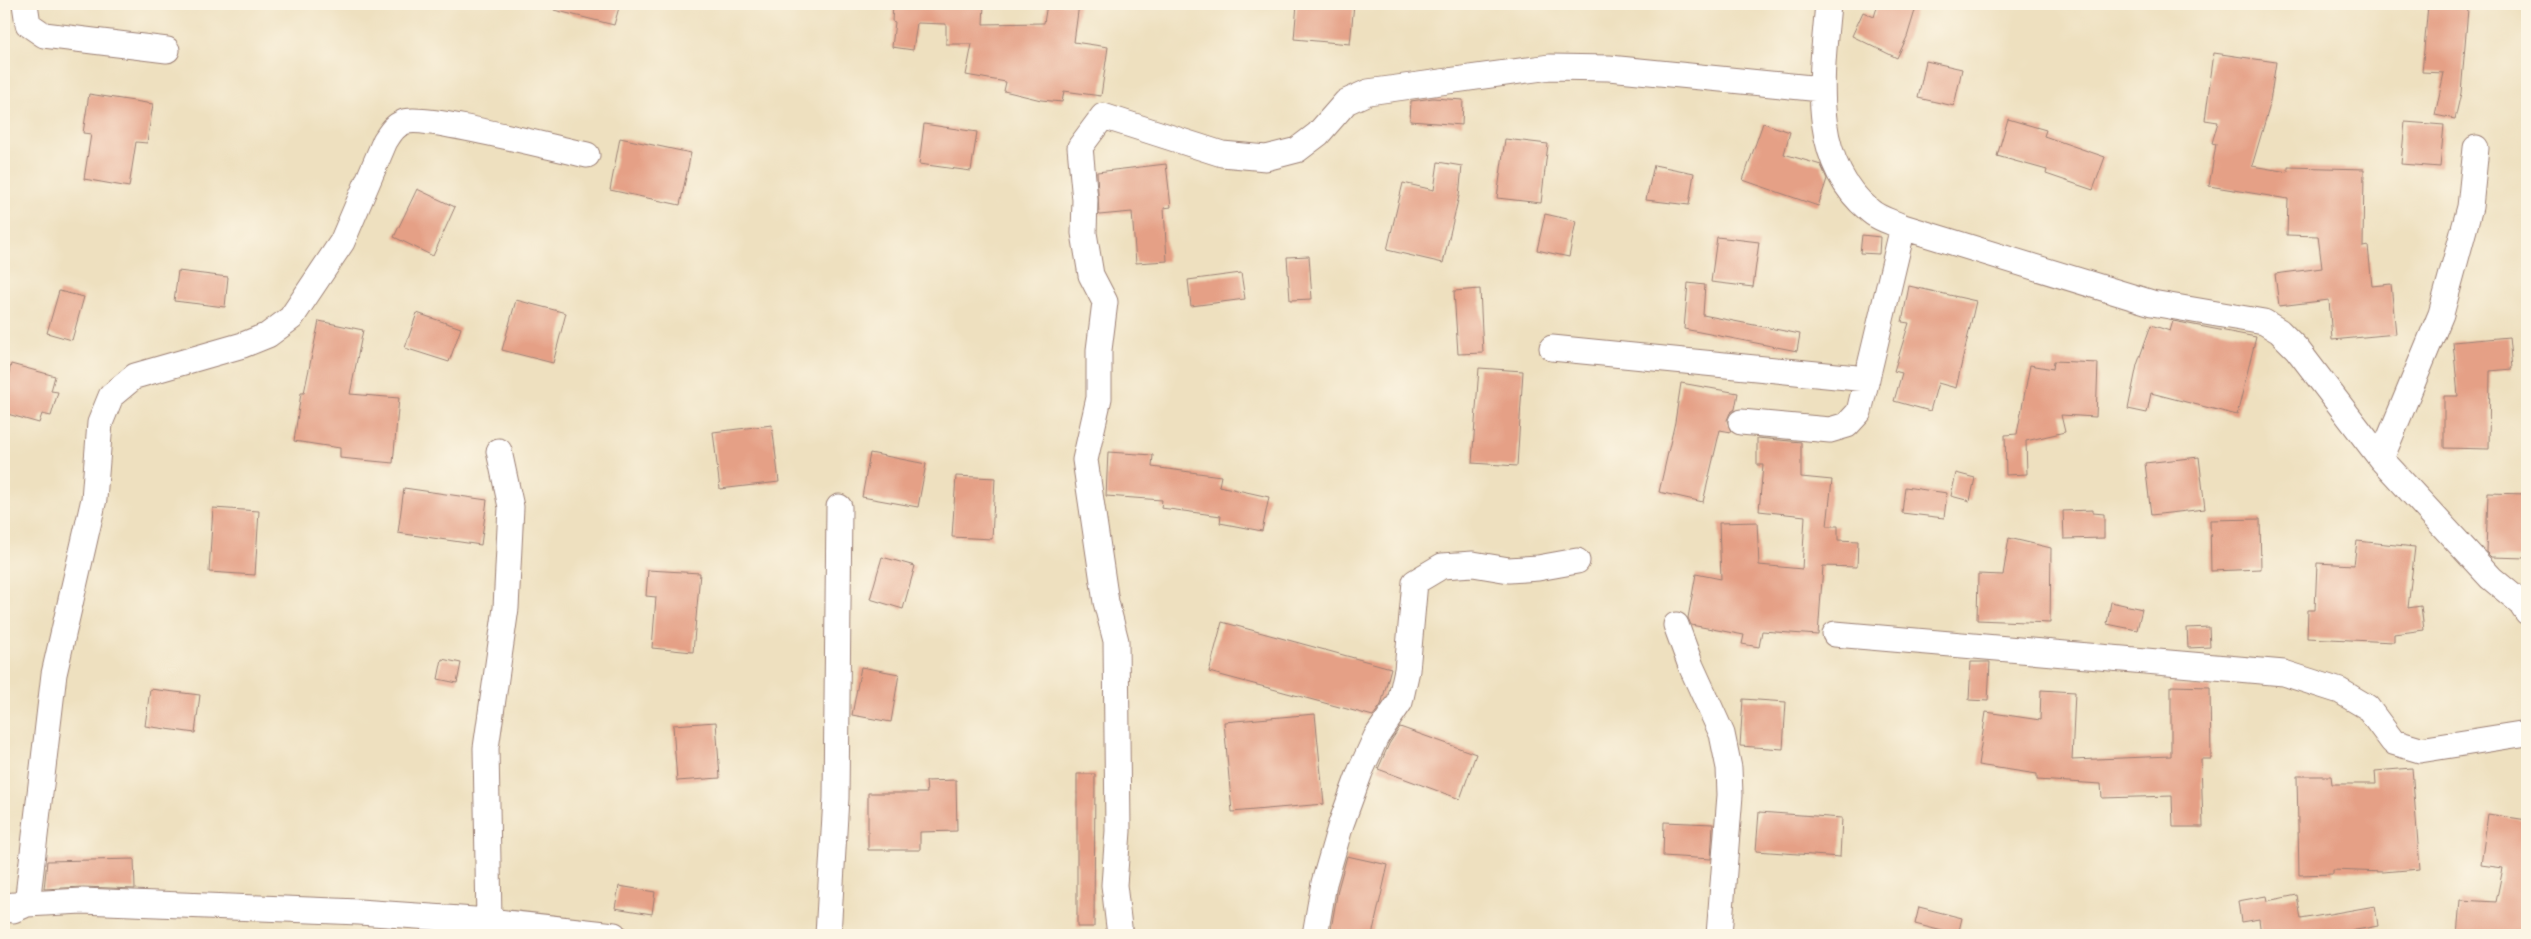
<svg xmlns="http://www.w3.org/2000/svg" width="2531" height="939" font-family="Mynerve,sans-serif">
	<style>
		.building { fill: #e5a086 }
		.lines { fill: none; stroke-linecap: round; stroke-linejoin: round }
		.street-casing { stroke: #9c8075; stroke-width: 27 }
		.street { stroke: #fff; stroke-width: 25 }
	</style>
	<rect width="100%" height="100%" fill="#fcf5e5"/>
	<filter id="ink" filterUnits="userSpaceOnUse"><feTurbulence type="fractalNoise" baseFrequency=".02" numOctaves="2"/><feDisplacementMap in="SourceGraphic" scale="10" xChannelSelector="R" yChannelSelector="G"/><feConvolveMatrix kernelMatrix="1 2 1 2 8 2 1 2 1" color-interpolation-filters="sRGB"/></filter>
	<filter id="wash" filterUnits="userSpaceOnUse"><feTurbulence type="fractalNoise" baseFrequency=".0096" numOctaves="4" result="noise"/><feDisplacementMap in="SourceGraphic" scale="20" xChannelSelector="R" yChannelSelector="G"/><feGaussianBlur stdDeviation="1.12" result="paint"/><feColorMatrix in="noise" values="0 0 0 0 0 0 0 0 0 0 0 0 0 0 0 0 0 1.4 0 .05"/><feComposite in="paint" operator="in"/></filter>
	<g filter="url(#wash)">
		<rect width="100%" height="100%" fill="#eee0bf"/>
		<g id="blocks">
			<!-- building -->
			<path class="building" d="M555,4H620L614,25L554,10Z
				M893,4H984L983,24L1044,23L1047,4H1079L1074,42L1108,47L1101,96L1064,91L1062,102L1041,100L1004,91L1006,82L966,75L972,44H946V24L917,23L913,50L892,47L895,22L892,21Z
				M1297,4H1354L1350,44L1294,39Z
				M1878,4H1917L1907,37L1897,58L1852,36L1863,12L1874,17Z
				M2428,5L2468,9L2461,93L2455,119L2435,115L2444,73L2422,72Z
				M2214,53L2276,62L2269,108L2252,166L2288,172V167L2364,169L2363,247L2368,246L2372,286L2391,284L2396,334L2332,340L2329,300L2279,306L2275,274L2322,268L2318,236L2287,235L2288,199L2209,186L2216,144L2212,143L2218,122L2205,120Z
				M1926,61L1962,69L1954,106L1918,98Z
				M89,94L153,104L147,143L136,142L129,187L84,179L91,134L83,133Z
				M1433,98L1463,100L1462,125L1410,121L1411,101Z
				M2008,119L2046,130L2044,136L2105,157L2093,190L2046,174L2047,170L1997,156Z
				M2405,122L2444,125L2440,167L2401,164Z
				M1763,123L1790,132L1784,154L1821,165L1827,179L1818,206L1743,180Z
				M924,124L977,132L971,171L919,164Z
				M620,138L691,153L680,205L610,190Z
				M1505,139L1548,144L1541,203L1497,198Z
				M1438,162L1462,166L1459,196L1443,263L1387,250L1403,183L1434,190Z
				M1166,164L1171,207L1164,208L1167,261L1136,263L1132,212L1099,215L1097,172Z
				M1654,165L1694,173L1689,205L1646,200Z
				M417,189L455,207L433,256L394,237Z
				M1545,214L1576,221L1569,257L1537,250Z
				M1862,235L1880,237L1879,254L1860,253Z
				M1717,237L1759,242L1753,287L1711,282Z
				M1309,256L1312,299L1290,300L1287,257Z
				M178,271L228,277L225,307L174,301Z
				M1241,273L1245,299L1191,306L1188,280Z
				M1688,283L1705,285L1703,315L1800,334L1797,351L1684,329Z
				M1909,286L1976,301L1956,388L1938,383L1930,411L1894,401L1902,373L1894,371L1909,323L1902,322Z
				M1480,289L1483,353L1458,354L1454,291Z
				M59,291L84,297L72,340L47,333Z
				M516,300L566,313L553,363L502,350Z
				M417,313L461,328L449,362L405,348Z
				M319,321L363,330L350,394L399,398L393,463L340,458V448L294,441L301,393H304Z
				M2173,321L2256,337L2237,415L2151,393L2147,413L2128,409L2137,365L2151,325L2170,331Z
				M2509,337L2512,369L2490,371L2489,449L2444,448V396H2458L2453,342Z
				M2054,361L2098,363L2096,417L2061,415L2065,432L2026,441L2027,474L2006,475L2005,435L2017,434L2030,365L2053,369Z
				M11,364L55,376L51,391L58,392L51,416L42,414L39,423L4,413V392Z
				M1479,368L1523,371L1517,466L1472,463Z
				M1681,383L1738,393L1735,409L1730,413L1727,420L1731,432L1720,430L1703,502L1659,492L1675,422Z
				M772,425L779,482L720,489L713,432Z
				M1757,438L1801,442V477L1832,480L1827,526H1838V540L1858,541L1857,567L1823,566L1818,635L1762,631L1759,647L1742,644L1744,635L1691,625L1688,618L1696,574L1721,579L1719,523L1757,522L1759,565L1802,569L1805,516L1759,511L1763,465H1757Z
				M1108,452L1153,455L1152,467L1221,476L1219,486L1269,497L1262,531L1220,523L1221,516L1161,508L1162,500L1106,496Z
				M870,453L926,464L918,507L862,497Z
				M2199,457L2205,509L2151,515L2145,463Z
				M1956,473L1975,478L1970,501L1951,496Z
				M956,476L995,478L992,539L952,537Z
				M1905,487L1947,493L1944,518L1902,513Z
				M404,488L487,500L481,545L398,533Z
				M2488,493L2527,494V558L2491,557L2486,552Z
				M213,508L259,511L255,575L209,572Z
				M2093,510V513L2104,514V538L2064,539L2063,511Z
				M2260,519L2261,569L2211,571L2210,520Z
				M2009,538L2051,548L2050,623L1977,620L1978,574L2003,575Z
				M2357,541L2415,547L2408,608L2421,606L2424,630L2394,634V642L2307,638L2308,610H2315L2317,563L2354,565Z
				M882,557L915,566L903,609L870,599Z
				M648,570L700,573L693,652L652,648L656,597L646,596Z
				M2111,602L2142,609L2137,630L2107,624Z
				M1222,622L1391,668L1381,705L1373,716L1209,672Z
				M2209,627L2210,647L2188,648L2187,628Z
				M442,659L461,663L457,683L438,679Z
				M1971,662H1990L1988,701L1969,700Z
				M861,667L899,674L891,722L852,715Z
				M2171,686L2210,687L2211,759H2201L2203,827H2173L2172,796L2102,798L2101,784L2037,780V774L1978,765L1986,712L2040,720L2041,690L2075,692L2072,760L2171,756Z
				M150,689L200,695L195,733L145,726Z
				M1743,699L1786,702L1783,749L1740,746Z
				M1315,714L1324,804L1232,812L1224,722Z
				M716,722L720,778L677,781L673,725Z
				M1400,727L1476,754L1460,799L1378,769L1389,744Z
				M2412,768L2420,869L2383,872L2333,870V874L2299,875L2297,776H2331L2332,784H2376L2375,771Z
				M1077,774H1095L1094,927H1077Z
				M956,780L957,831L920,832V850H868V793H927L926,781Z
				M1759,812L1842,818L1840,857L1756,851Z
				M2488,814L2527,820V935H2457L2460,900L2496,902L2503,868L2481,865Z
				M1664,822L1713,824L1711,859L1663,856Z
				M1347,856L1388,865L1372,935H1330L1338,889Z
				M134,859L135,889L83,887L44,889L47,861Z
				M619,886L655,892L652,914L615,908Z
				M2297,895L2301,919L2375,906L2378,926L2328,935H2261L2259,919L2241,922L2238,901L2266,896L2267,901Z
				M1919,907L1962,918L1958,935L1915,924Z"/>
		</g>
	</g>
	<g filter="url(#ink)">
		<use href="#blocks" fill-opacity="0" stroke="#9c8075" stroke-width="1"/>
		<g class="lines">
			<defs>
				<path id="street" d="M25,4L28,24L44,35L167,50
					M1828,4C1822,73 1808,159 1869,210C1877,218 1892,222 1903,227L2152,303L2264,322L2279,331L2297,349L2381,459L2491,578L2521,603L2527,612
					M1552,348L1867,379
					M1741,422L1830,430L1847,425L1859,412L1903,227
					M2381,459L2441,314L2470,207L2476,148
					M1676,625L1691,666L1722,734L1729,768L1730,795L1719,935
					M1835,634L2284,673L2340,691L2367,707L2393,742L2420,750L2527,733
					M4,906L27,904L54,674L94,499L100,423L111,396L135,376L243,345L268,335L291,318L342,242L385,141C391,132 394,126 404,122C424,114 557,149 587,155
					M13,910L27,904L82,901L359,912L489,921L614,935
					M489,921L486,748L506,608L511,507L499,451
					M828,935L836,798L839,507
					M1120,935L1114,885L1118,831L1116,641L1106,602L1085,460L1099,398V350L1105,302L1091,275L1084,233L1085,200L1080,147L1103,116L1222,154L1266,158L1297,150L1318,134L1346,102L1368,92L1550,67L1609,68L1821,89
					M1315,935L1324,883L1341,824L1360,772L1376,737L1400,702L1407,670L1415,582L1442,566L1473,564L1509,570L1538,568L1577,561"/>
			</defs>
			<!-- street casing -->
			<use href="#street" class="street-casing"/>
			<!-- street -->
			<use href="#street" class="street"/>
		</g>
	</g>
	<!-- margin -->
	<rect width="2531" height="939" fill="none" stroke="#fcf5e5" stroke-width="20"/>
</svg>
